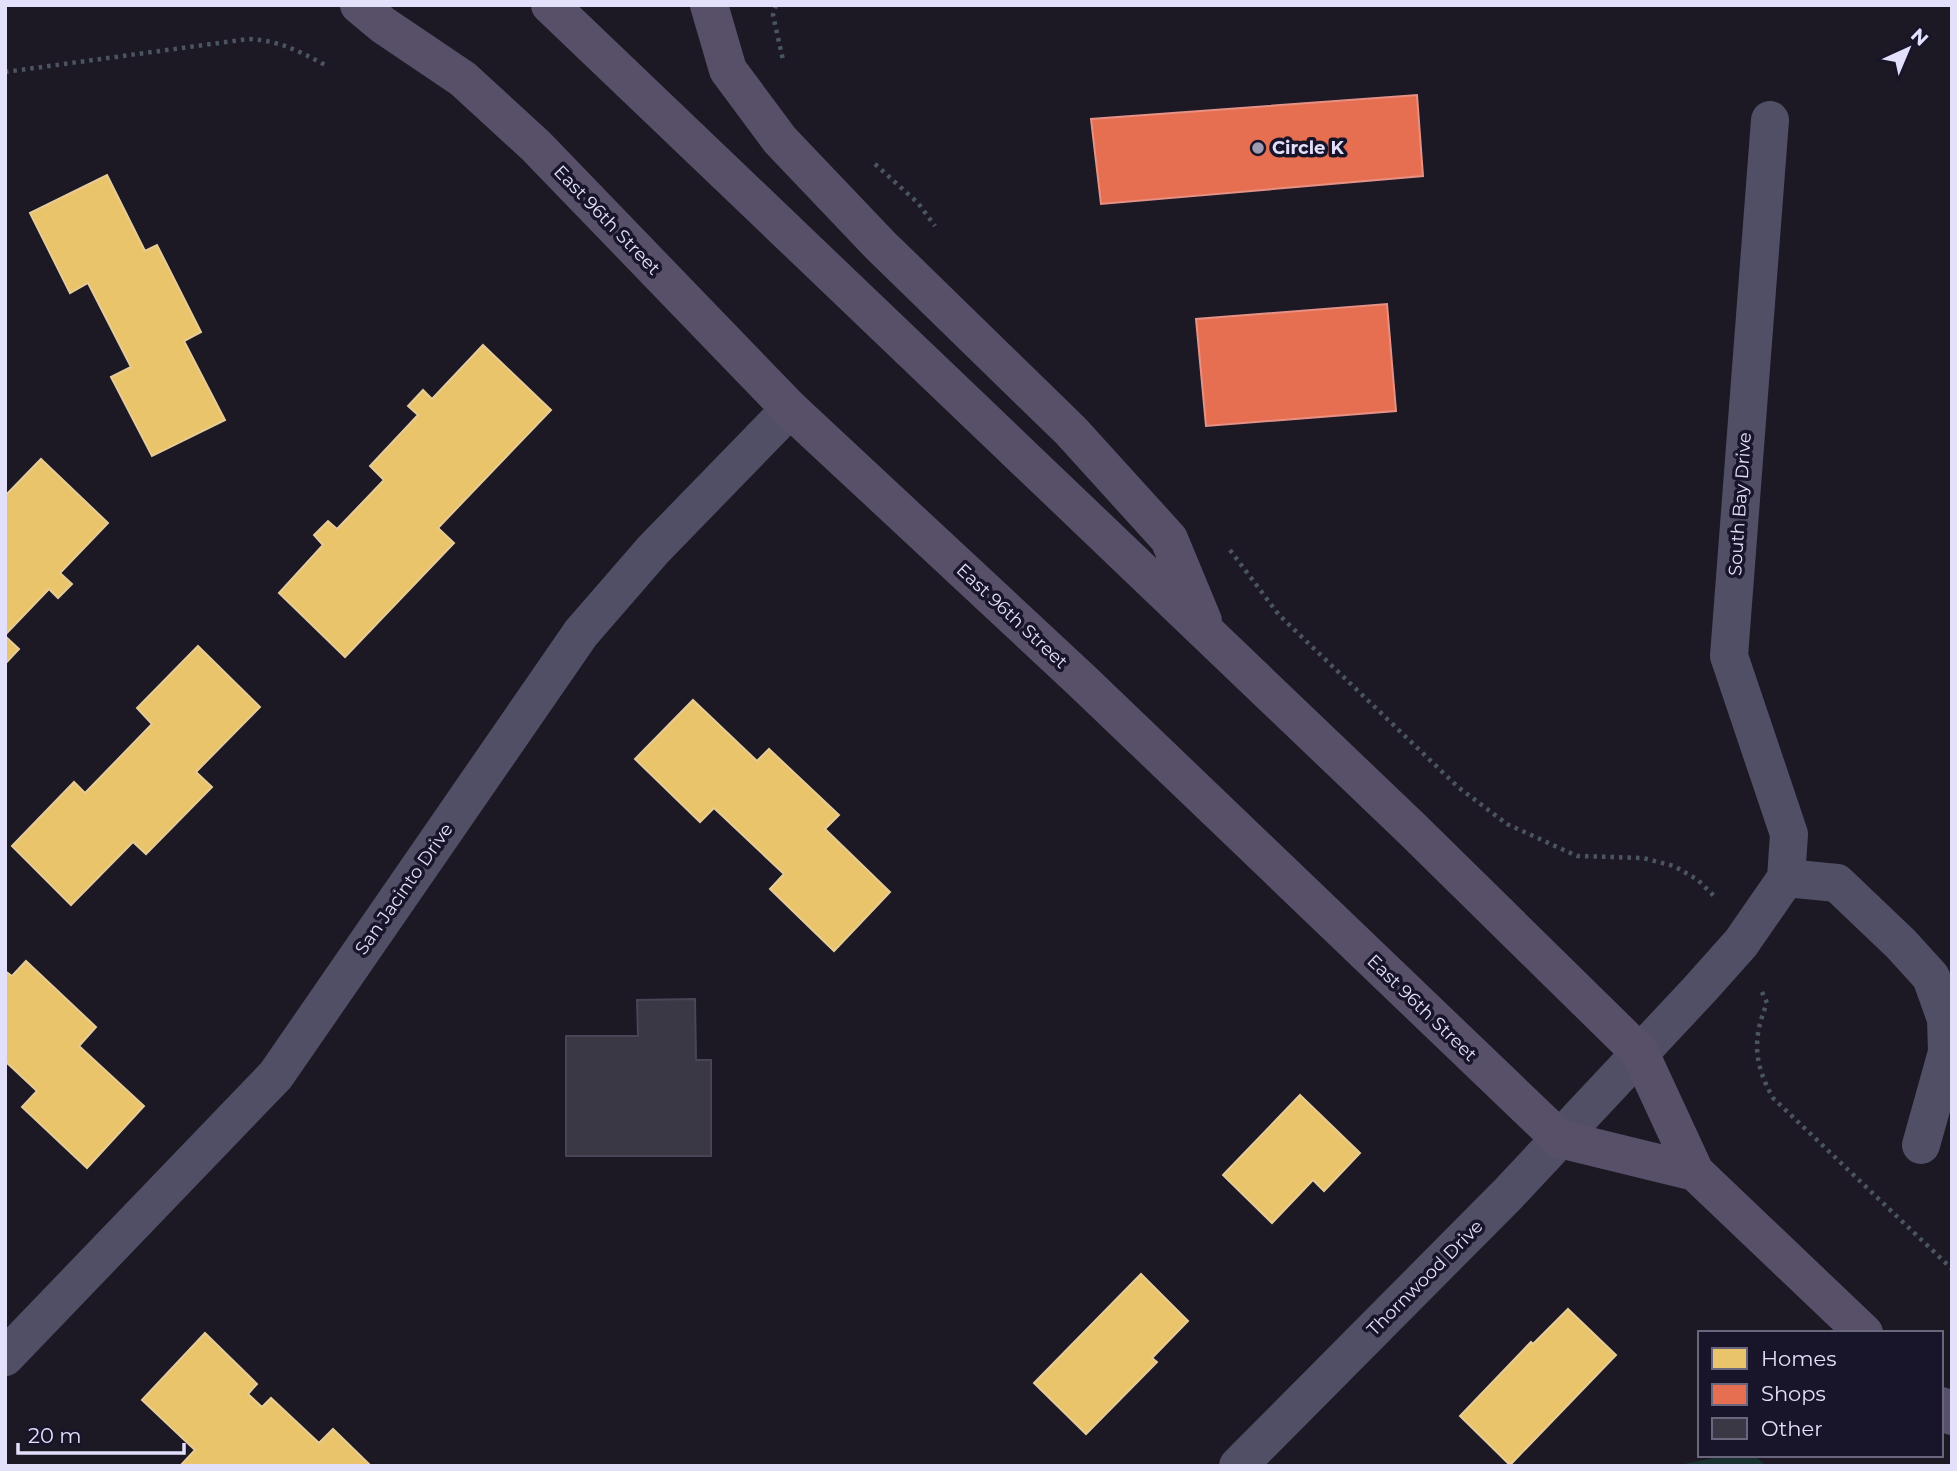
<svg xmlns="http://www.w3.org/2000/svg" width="1957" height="1471" font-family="Montserrat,sans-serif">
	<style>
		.green { fill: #183030 }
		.homes { fill: #e9c46a; stroke: #e7cc96; stroke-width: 2 }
		.shops { fill: #e76f51; stroke: #e69184; stroke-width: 2 }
		.building { fill: #3b3846; stroke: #494557; stroke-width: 2 }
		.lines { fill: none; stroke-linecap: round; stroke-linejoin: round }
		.path { stroke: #4b5561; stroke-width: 4.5; stroke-dasharray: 3.5 5; stroke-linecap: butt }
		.minor { stroke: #504f65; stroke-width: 38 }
		.primary { stroke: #585068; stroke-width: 38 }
		.poi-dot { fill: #9d9ab1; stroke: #18142a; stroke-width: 2.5 }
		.labels { text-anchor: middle; stroke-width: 7; stroke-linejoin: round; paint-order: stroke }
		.poi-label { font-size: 18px; font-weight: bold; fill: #e3e0fc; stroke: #18142a; text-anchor: start }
		.street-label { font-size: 18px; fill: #e3e0fc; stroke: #18142a }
	</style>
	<rect width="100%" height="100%" fill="#1c1925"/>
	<!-- green -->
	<path class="green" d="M1728,1455H1754L1766,1466H1674Z"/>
	<!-- homes -->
	<path class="homes" d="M107,175L145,251L157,245L201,332L184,341L225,420L152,456L111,377L131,367L88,283L70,293L30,213Z
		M483,345L551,410L438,528L454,543L345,657L279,593L323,545L314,535L328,521L337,529L384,480L370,466L418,415L408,406L423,390L432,399Z
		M41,459L108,523L60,573L72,584L58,598L49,589L5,635V496Z
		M5,636L19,649L5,664Z
		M198,646L260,707L196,772L212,787L146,854L133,842L71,905L12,846L74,782L85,793L152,724L137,708Z
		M693,700L757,761L769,749L839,815L825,829L890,892L834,951L770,889L784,874L714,808L700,822L635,759Z
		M26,961L96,1027L79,1046L144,1106L87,1168L22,1107L37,1091L5,1061V971L12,976Z
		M1300,1095L1360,1153L1324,1191L1313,1180L1272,1223L1223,1175Z
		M1141,1274L1188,1321L1152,1358L1157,1362L1086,1434L1034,1383Z
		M1568,1309L1616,1355L1510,1465L1460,1416L1531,1342L1533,1344Z
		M205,1333L257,1384L248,1394L262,1407L271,1398L319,1443L333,1429L371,1466H180L195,1450L142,1400Z"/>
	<!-- shops -->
	<path class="shops" d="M1417,95L1423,176L1101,204L1091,119Z
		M1387,304L1396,411L1206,426L1196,319Z"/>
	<!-- building -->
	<path class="building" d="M695,999L696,1060H711V1156H566V1036H638L637,1000Z"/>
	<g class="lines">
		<!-- path -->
		<path class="path" d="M776,5L773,15L783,60
			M5,72L248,39C278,40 299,51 325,65
			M875,164L918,203L935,226
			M1230,550L1279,615L1303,638L1458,787L1507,824L1577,856L1643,858L1674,866L1698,880L1715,897
			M1762,992L1767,1003C1752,1039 1754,1064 1773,1098L1952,1269"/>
		<!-- minor -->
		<path class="minor" d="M1770,120L1729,656L1789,834L1786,878L1837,883L1901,944L1931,977L1946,1019L1947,1052L1921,1145
			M5,1357L276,1075L581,633L653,550L790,409
			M1238,1466L1508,1194L1700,989L1741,943L1786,878"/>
		<!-- primary -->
		<path class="primary" d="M359,5L383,25L463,79L536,146L790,409L1081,680L1560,1139L1695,1172
			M550,5L1411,828L1640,1053L1695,1172L1864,1333
			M709,5L728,70L780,140L881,246L1071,431L1169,539L1203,621
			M1941,1406L1952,1416"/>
	</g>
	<!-- markers -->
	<circle class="poi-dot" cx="1258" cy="148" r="7"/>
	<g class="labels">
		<!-- poi labels -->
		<g class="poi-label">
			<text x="1272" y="154">Circle K</text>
		</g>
		<!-- street labels -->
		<g class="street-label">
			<text transform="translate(607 220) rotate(46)" y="6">East 96th Street</text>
			<text transform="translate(1740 504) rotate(-86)" y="6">South Bay Drive</text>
			<text transform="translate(1012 616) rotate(43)" y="6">East 96th Street</text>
			<text transform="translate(404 889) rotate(-55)" y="6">San Jacinto Drive</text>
			<text transform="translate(1422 1008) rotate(44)" y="6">East 96th Street</text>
			<text transform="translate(1425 1278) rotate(-45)" y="6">Thornwood Drive</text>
		</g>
	</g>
	<!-- border -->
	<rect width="1957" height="1471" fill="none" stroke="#e3e0fc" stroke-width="14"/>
	<!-- legend -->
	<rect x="1698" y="1331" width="245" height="126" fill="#18142a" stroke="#69667e" stroke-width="2"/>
	<rect x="1712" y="1348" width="35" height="21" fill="#e9c46a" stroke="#69667e" stroke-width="2"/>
	<text x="1761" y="1366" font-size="21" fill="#e3e0fc">Homes</text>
	<rect x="1712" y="1384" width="35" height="21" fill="#e76f51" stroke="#69667e" stroke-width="2"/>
	<text x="1761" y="1401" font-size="21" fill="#e3e0fc">Shops</text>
	<rect x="1712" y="1418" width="35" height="21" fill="#3b3846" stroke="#69667e" stroke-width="2"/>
	<text x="1761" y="1436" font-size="21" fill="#e3e0fc">Other</text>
	<!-- north arrow -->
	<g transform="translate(1908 49) rotate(44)" stroke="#18142a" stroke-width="5" paint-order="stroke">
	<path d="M0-5L12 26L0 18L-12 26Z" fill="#e3e0fc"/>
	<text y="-10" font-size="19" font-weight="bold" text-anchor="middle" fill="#e3e0fc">N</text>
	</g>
	<!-- scale -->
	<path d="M18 1443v10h166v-10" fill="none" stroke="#e3e0fc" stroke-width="3.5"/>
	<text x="28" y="1443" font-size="21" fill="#e3e0fc" stroke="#18142a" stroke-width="5" paint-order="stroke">20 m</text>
</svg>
